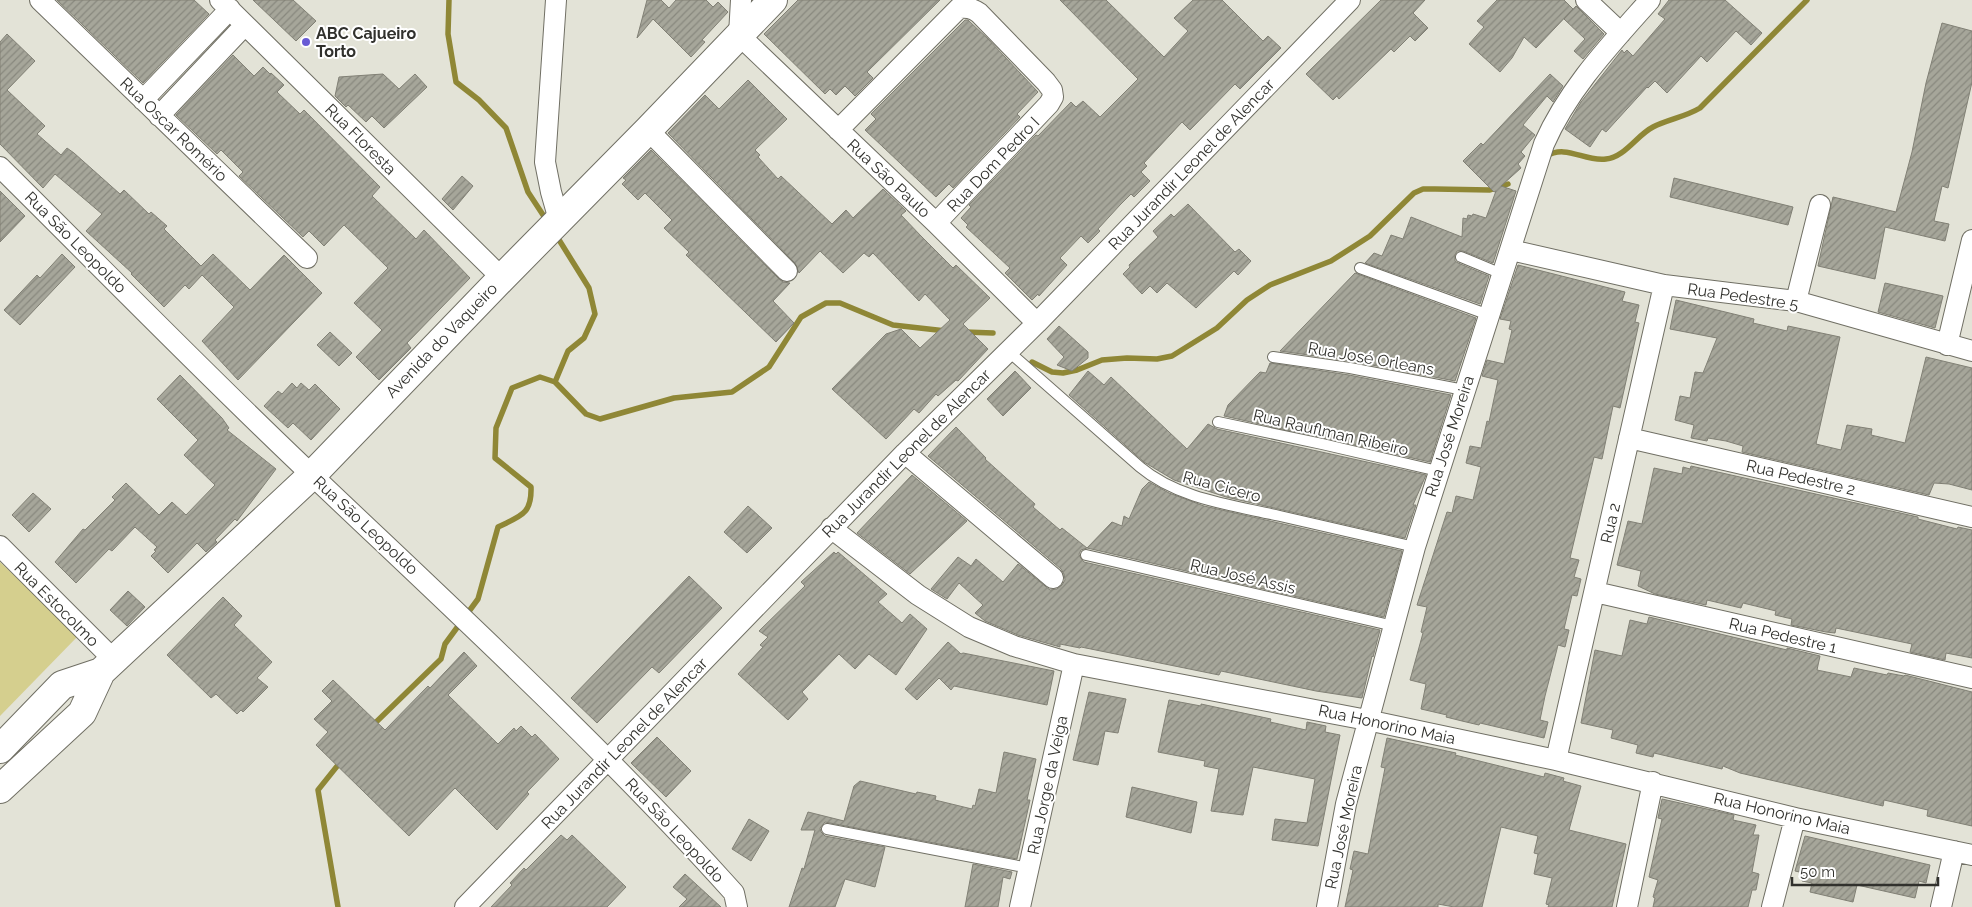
<svg xmlns="http://www.w3.org/2000/svg" width="1972" height="907" font-family="Raleway,sans-serif">
	<style>
		.green { fill: #d5cf8e }
		.lines { fill: none; stroke-linecap: round; stroke-linejoin: round }
		.stream { stroke: #8f8736; stroke-width: 5.5 }
		.building { fill: url(#building-hatch); stroke: #818075 }
		.lane-casing { stroke: #706f64; stroke-width: 12 }
		.street-casing { stroke: #706f64; stroke-width: 22 }
		.secondary-casing { stroke: #706f64; stroke-width: 30 }
		.lane { stroke: #fff; stroke-width: 10 }
		.street { stroke: #fff; stroke-width: 20 }
		.secondary { stroke: #fff; stroke-width: 28 }
		.poi-dot { fill: #695bd5; stroke: #fff; stroke-width: 2 }
		.labels { text-anchor: middle; stroke-width: 4; stroke-linejoin: round; paint-order: stroke }
		.poi-label { font-size: 16px; font-weight: bold; fill: #31312d; stroke: #fff; text-anchor: start }
		.street-label { font-size: 16px; fill: #31312d; stroke: #fff }
	</style>
	<defs>
		<pattern id="building-hatch" width="6" height="6" patternUnits="userSpaceOnUse" patternTransform="scale(1.25)"><rect width="6" height="6" fill="#a6a69a"/><path d="M-1 1l2-2M0 6l6-6M5 7l2-2" fill="none" stroke="#88887e"/></pattern>
	</defs>
	<rect width="100%" height="100%" fill="#e3e3d7"/>
	<!-- green -->
	<path class="green" d="M0,562L78,636L0,716Z"/>
	<g class="lines">
		<!-- stream -->
		<path class="stream" d="M449,0L448,34L456,82L479,100L506,128L528,192L547,221
			M1546,156C1567,144 1584,162 1606,159C1625,157 1637,135 1653,127C1669,119 1685,117 1700,108L1807,0
			M965,332L993,333
			M1032,362L1052,372L1063,373L1077,370L1102,360L1127,358L1157,359L1172,356L1217,328L1247,300L1270,285L1331,261L1370,236L1414,193L1423,189H1435L1490,190L1508,184
			M555,382L568,351L584,338L595,314L589,288L556,235
			M371,727L441,659L445,644L478,599L498,527C520,516 532,515 531,487L495,458L496,428L512,388L540,377L555,382L586,414L600,419L674,398L732,392L769,367L801,317L826,303H840L893,325L946,331
			M338,907L318,790L342,760"/>
	</g>
	<!-- building -->
	<path class="building" d="M57,0H194L209,14L143,83Z
		M253,0H293L316,21L296,41Z
		M647,0H661L669,8L676,0H706L713,7L718,2L728,12L702,40L705,42L691,57L653,19L637,38Z
		M798,0H940L867,72L873,78L855,96L845,86L836,95L830,89L825,94L764,34Z
		M1060,0H1106L1164,57L1188,31L1174,18L1193,0H1222L1263,41L1268,36L1281,48L1240,89L1235,84L1190,130L1182,122L1144,163L1147,166L1141,172L1150,181L1134,197L1131,194L1120,205L1098,229L1100,231L1088,243L1081,236L1060,258L1067,265L1039,296L1038,294L1032,300L1005,273L1010,268L966,227L968,225L961,218L971,207L969,205L1036,135L1038,136L1071,102L1076,107L1083,101L1100,117L1138,79Z
		M1381,0H1425L1413,13L1428,28L1415,41L1410,36L1394,52L1391,49L1339,99L1337,96L1333,100L1306,74Z
		M1497,0H1564L1573,9L1536,48L1524,37L1512,58L1500,72L1469,44L1484,27L1477,21Z
		M1669,0H1725L1762,33L1751,45L1736,31L1707,62L1701,56L1667,93L1655,81L1648,88L1647,87L1606,132L1602,129L1590,147L1565,129L1581,102L1622,50L1624,53L1627,50L1633,56L1665,19L1658,14Z
		M1576,6L1604,34L1583,59L1574,51L1585,39L1564,19Z
		M965,20H968L988,39L1038,92L1017,114L1020,117L953,188L949,184L936,197L865,130L876,119L871,114Z
		M1942,23L1972,31V82L1948,188L1942,186L1934,221L1949,224L1945,241L1885,227L1875,279L1818,266L1833,197L1896,212L1912,152L1926,83Z
		M7,34L35,61L7,90L45,126L37,134L61,155L67,148L74,153L120,194L124,190L149,214L151,212L167,226L164,229L201,266L213,254L250,290L284,255L322,293L238,380L202,341L234,307L202,275L189,289L185,285L164,307L131,274L132,273L86,231L102,214L55,174L43,188L0,144V42Z
		M233,55L254,76L263,67L270,74L271,73L284,85L277,92L300,114L304,110L380,187L372,196L416,239L424,230L470,278L407,343L411,348L379,380L356,357L382,330L354,303L388,268L344,225L324,246L309,231L303,237L239,176L243,172L221,150L217,154L176,115Z
		M383,74L399,89L415,74L427,87L384,128L372,116L366,122L348,105L346,107L335,96L339,77Z
		M1550,74L1563,86L1553,102L1547,96L1523,125L1535,135L1521,152L1525,156L1518,164L1521,168L1501,186L1516,191L1493,263L1463,251H1457L1455,255V261L1458,263L1489,276L1480,304L1365,263L1374,253L1382,256L1391,235L1403,239L1411,217L1462,237L1463,218L1467,219L1468,215L1472,216L1473,214L1486,218L1496,191L1494,192L1463,161L1481,143L1483,145Z
		M748,80L787,119L755,150L760,155L758,157L778,179L781,176L832,224L846,210L853,218L883,189L906,211L901,215L921,236L953,268L956,265L990,298L963,324L988,349L958,381L956,380L938,396L936,394L919,413L914,409L886,439L832,389L886,334L901,329L920,348L950,320L925,294L919,301L873,253L869,257L864,253L843,273L820,251L799,273L795,263L668,133L705,95L719,109Z
		M651,150L779,279L783,282L790,283L773,301L794,323L776,342L686,255L689,252L664,228L672,220L645,193L638,200L622,184L626,180L623,178Z
		M462,176L473,186L453,210L442,199Z
		M1674,178L1793,207L1788,225L1670,197Z
		M0,191L25,216L0,242Z
		M1188,204L1235,252L1239,249L1251,261L1238,275L1234,271L1196,308L1167,283L1157,293L1150,286L1142,294L1123,274L1130,267L1129,265L1158,237L1153,231L1171,214L1174,217Z
		M62,254L75,267L20,325L4,310L37,275L40,278Z
		M1518,265L1625,292L1622,301L1639,305L1635,322L1639,323L1620,408L1613,406L1602,459L1594,457L1576,533L1570,558L1579,560L1574,577L1581,579L1577,596L1572,595L1564,629L1569,630L1565,647L1558,645L1545,696L1540,720L1548,722L1544,738L1480,723L1479,725L1462,721L1446,717L1447,715L1421,709L1426,684L1410,680L1423,633L1421,632L1427,607L1417,605L1447,512L1452,513L1456,496L1473,500L1481,467L1466,463L1470,446L1481,448L1487,421L1489,422L1498,380L1482,376L1487,360L1504,364L1512,330L1509,329L1511,321L1500,319Z
		M1355,273L1476,318L1455,381L1351,361L1280,351Z
		M1885,283L1943,296L1935,328L1878,312Z
		M1676,300L1754,319L1753,323L1787,331L1788,326L1840,337L1816,444L1841,450L1847,425L1872,429L1871,435L1905,443L1926,357L1972,368V490L1949,484L1934,483L1929,495L1742,452L1743,446L1726,441L1708,438L1707,441L1691,438L1694,425L1675,420L1680,396L1690,398L1695,372L1703,373L1717,338L1670,329Z
		M1059,326L1088,352V358L1072,371L1057,365L1064,357L1047,339Z
		M330,332L352,353L339,366L317,345Z
		M1270,363L1349,375L1451,395L1430,462L1224,416L1228,405L1260,372L1266,373Z
		M1015,371L1031,388L1003,416L987,399Z
		M1088,371L1104,385L1111,377L1187,449L1208,424L1217,429L1426,475L1413,505H1416L1405,538L1226,497L1174,480L1144,462L1069,395Z
		M180,375L222,418L229,428L227,430L276,469L237,521L235,519L215,540L217,542L206,552L197,543L168,573L151,556L156,551L154,550L157,547L135,527L112,551L109,549L76,583L55,562L83,529L85,530L115,500L112,497L126,483L159,515L172,502L186,515L215,485L184,455L198,440L157,399Z
		M292,383L297,388L301,383L309,390L315,384L340,409L311,440L293,423L288,428L264,406L278,391L282,394Z
		M956,427L986,458L985,459L1035,504L1033,507L1060,530L1062,528L1087,548L1081,550L1079,554L1080,557L1084,562L1380,630L1373,657L1372,656L1362,698L1316,691L1221,671L1219,675L1081,647L1080,648L1060,644V647L1018,635L985,621L975,613L983,605L959,583L947,599L931,589L958,557L971,566L976,559L1003,582L1018,564L1050,590L1057,589L1062,585L1065,580L1064,574L1061,569L928,456Z
		M1691,466L1918,517V519L1957,529L1958,527L1972,530V658L1946,653L1945,660L1910,652L1912,644L1836,628L1835,633L1826,632L1791,625L1792,619L1775,615L1776,611L1743,603L1741,608L1707,600L1706,605L1655,594L1638,586L1641,571L1617,565L1628,521L1642,524L1654,468L1682,474L1683,467L1690,469Z
		M912,475L967,521L910,574L857,533Z
		M1149,482L1169,493L1204,506L1402,551L1384,617L1087,548L1112,522L1122,526L1124,516L1129,519L1142,489Z
		M33,493L51,509L29,532L12,515Z
		M748,506L772,528L747,553L724,532Z
		M834,552L836,554L838,552L887,594L878,602L902,623L910,614L927,629L896,675L869,654L855,669L839,654L802,692L808,699L788,720L738,674L763,647L760,645L768,637L759,631L805,586L801,582Z
		M689,576L722,608L659,673L652,667L597,723L571,698Z
		M128,591L145,607L127,626L110,610Z
		M223,597L242,616L234,625L272,662L257,678L268,687L243,712L241,710L237,714L216,694L211,698L167,655Z
		M1649,617L1787,650V648L1820,656L1817,670L1851,677L1854,668L1887,675L1888,673L1904,676L1905,675L1972,692V826L1927,816L1928,810L1884,800L1883,806L1740,773L1723,766L1722,769L1654,753L1653,757L1636,753L1638,745L1611,738L1613,730L1581,723L1595,650L1622,656L1630,620L1647,624Z
		M948,642L961,654L963,653L1054,671L1047,705L954,686L951,690L939,678L917,700L905,689Z
		M464,652L477,666L448,695L498,744L514,728L516,731L521,726L532,737L535,734L559,759L527,792L529,794L497,830L455,788L409,836L316,745L328,732L314,719L332,701L322,691L333,680L385,730L428,686L430,688Z
		M1089,692L1126,699L1118,733L1105,731L1098,765L1073,760Z
		M1169,700L1201,706V704L1271,719L1270,722L1306,730L1307,722L1326,726L1325,732L1340,735L1318,846L1272,840L1275,819L1307,823L1315,779L1253,767L1243,815L1211,811L1219,769L1204,766L1205,761L1158,752Z
		M657,737L691,771L666,797L631,763Z
		M1387,738L1456,753L1455,755L1544,777L1545,773L1564,778L1563,781L1581,786L1569,830L1626,844L1612,907H1548L1549,905L1546,904L1552,878L1534,874L1538,854L1534,853L1538,836L1501,827L1482,907H1454L1438,904V907H1345L1353,870L1350,869L1354,851L1368,854L1385,768L1381,767Z
		M1004,752L1036,759L1027,800H1030L1017,859L825,822L820,828L821,832L825,836L885,847L875,887L845,879L835,907H789L802,868L804,869L815,830H801L808,812L844,821L854,786L860,781L916,794L917,792L936,796L935,800L972,809L973,805L975,806L979,789L996,793Z
		M1132,787L1197,802L1191,833L1126,817Z
		M1662,799L1734,815L1733,820L1756,825L1753,835H1759L1752,872L1759,874L1756,890H1752L1748,907H1653L1655,898L1653,897L1658,880L1649,877L1662,819L1658,818Z
		M749,819L769,831L751,861L732,849Z
		M561,835L567,840L572,835L626,887L607,907H491L512,885L510,883L524,868L526,870Z
		M1805,836L1930,865L1926,883L1919,881L1915,898L1857,885L1853,902L1810,892L1812,883L1802,881L1804,873L1795,871Z
		M973,864L1012,872L1010,879L1003,877L998,907H965Z
		M685,874L721,907H679L687,899L673,887Z"/>
	<g class="lines">
		<defs>
			<path id="lane" d="M1461,257L1502,274
				M1360,268L1489,315
				M1008,351L1140,467C1178,499 1232,505 1280,516C1325,526 1370,537 1415,547
				M1273,357L1350,368L1464,390
				M1218,422L1322,444L1438,471
				M1086,555L1394,626
				M827,829L1029,868"/>
			<path id="street" d="M40,0L307,258
				M220,0L502,278
				M556,0L545,162L551,192L559,220
				M741,0L739,35L936,223L1037,323
				M1586,0L1621,33
				M143,100L230,9
				M159,116L245,25
				M648,130L787,271
				M838,130L959,8C967,7 972,8 979,13L1046,82L1052,90L1053,97L1049,104L936,223
				M0,167C105,271 207,376 314,477C457,613 602,746 734,893L737,907
				M1511,250L1664,285L1796,301L1972,351
				M1796,301L1820,205
				M1947,345L1972,240
				M1629,438L1972,517
				M905,453L1053,578
				M831,528L918,595L969,627L1014,646L1074,664L1367,720L1556,760L1795,818L1972,855
				M0,546L114,660
				M1595,592L1972,678
				M1556,760L1664,285
				M465,907L905,453L1037,323L1350,0
				M1020,907L1074,664
				M1327,907L1346,804L1415,547L1544,144C1568,89 1611,44 1650,0
				M1627,907L1653,782
				M1772,907L1795,818
				M1941,907L1954,851"/>
			<path id="secondary" d="M0,749L62,685L101,672L312,475L502,278L648,130L773,0
				M0,789L82,713L101,672"/>
		</defs>
		<!-- lane casing -->
		<use href="#lane" class="lane-casing"/>
		<!-- street casing -->
		<use href="#street" class="street-casing"/>
		<!-- secondary casing -->
		<use href="#secondary" class="secondary-casing"/>
		<!-- lane -->
		<use href="#lane" class="lane"/>
		<!-- street -->
		<use href="#street" class="street"/>
		<!-- secondary -->
		<use href="#secondary" class="secondary"/>
	</g>
	<!-- markers -->
	<circle class="poi-dot" cx="306" cy="42" r="5"/>
	<g class="labels">
		<!-- poi labels -->
		<g class="poi-label">
			<text x="316" y="39">ABC Cajueiro<tspan x="316" dy="18">Torto</tspan></text>
		</g>
		<!-- street labels -->
		<g class="street-label">
			<text transform="translate(174 129) rotate(44)" y="6">Rua Oscar Romério</text>
			<text transform="translate(361 139) rotate(45)" y="6">Rua Floresta</text>
			<text transform="translate(993 164) rotate(-46)" y="6">Rua Dom Pedro I</text>
			<text transform="translate(1191 164) rotate(-46)" y="6">Rua Jurandir Leonel de Alencar</text>
			<text transform="translate(889 178) rotate(43)" y="6">Rua São Paulo</text>
			<text transform="translate(76 242) rotate(45)" y="6">Rua São Leopoldo</text>
			<text transform="translate(1743 296) rotate(8)" y="6">Rua Pedestre 5</text>
			<text transform="translate(441 340) rotate(-46)" y="6">Avenida do Vaqueiro</text>
			<text transform="translate(1371 358) rotate(10)" y="6">Rua José Orleans</text>
			<text transform="translate(1331 432) rotate(13)" y="6">Rua Rauflman Ribeiro</text>
			<text transform="translate(1449 436) rotate(-72)" y="6">Rua José Moreira</text>
			<text transform="translate(906 453) rotate(-45)" y="6">Rua Jurandir Leonel de Alencar</text>
			<text transform="translate(1801 477) rotate(13)" y="6">Rua Pedestre 2</text>
			<text transform="translate(1222 486) rotate(15)" y="6">Rua Cicero</text>
			<text transform="translate(1610 523) rotate(-77)" y="6">Rua 2</text>
			<text transform="translate(366 525) rotate(43)" y="6">Rua São Leopoldo</text>
			<text transform="translate(1243 576) rotate(13)" y="6">Rua José Assis</text>
			<text transform="translate(57 604) rotate(45)" y="6">Rua Estocolmo</text>
			<text transform="translate(1783 635) rotate(13)" y="6">Rua Pedestre 1</text>
			<text transform="translate(1387 724) rotate(12)" y="6">Rua Honorino Maia</text>
			<text transform="translate(624 743) rotate(-46)" y="6">Rua Jurandir Leonel de Alencar</text>
			<text transform="translate(1047 785) rotate(-78)" y="6">Rua Jorge da Veiga</text>
			<text transform="translate(1782 813) rotate(13)" y="6">Rua Honorino Maia</text>
			<text transform="translate(1343 827) rotate(-78)" y="6">Rua José Moreira</text>
			<text transform="translate(675 830) rotate(47)" y="6">Rua São Leopoldo</text>
		</g>
	</g>
	<!-- scale -->
	<path d="M1792 877v8h146v-8" fill="none" stroke="#31312d" stroke-width="2.5"/>
	<text x="1800" y="877" font-size="15" fill="#31312d" stroke="#ffffff" stroke-width="4" paint-order="stroke">50 m</text>
</svg>
